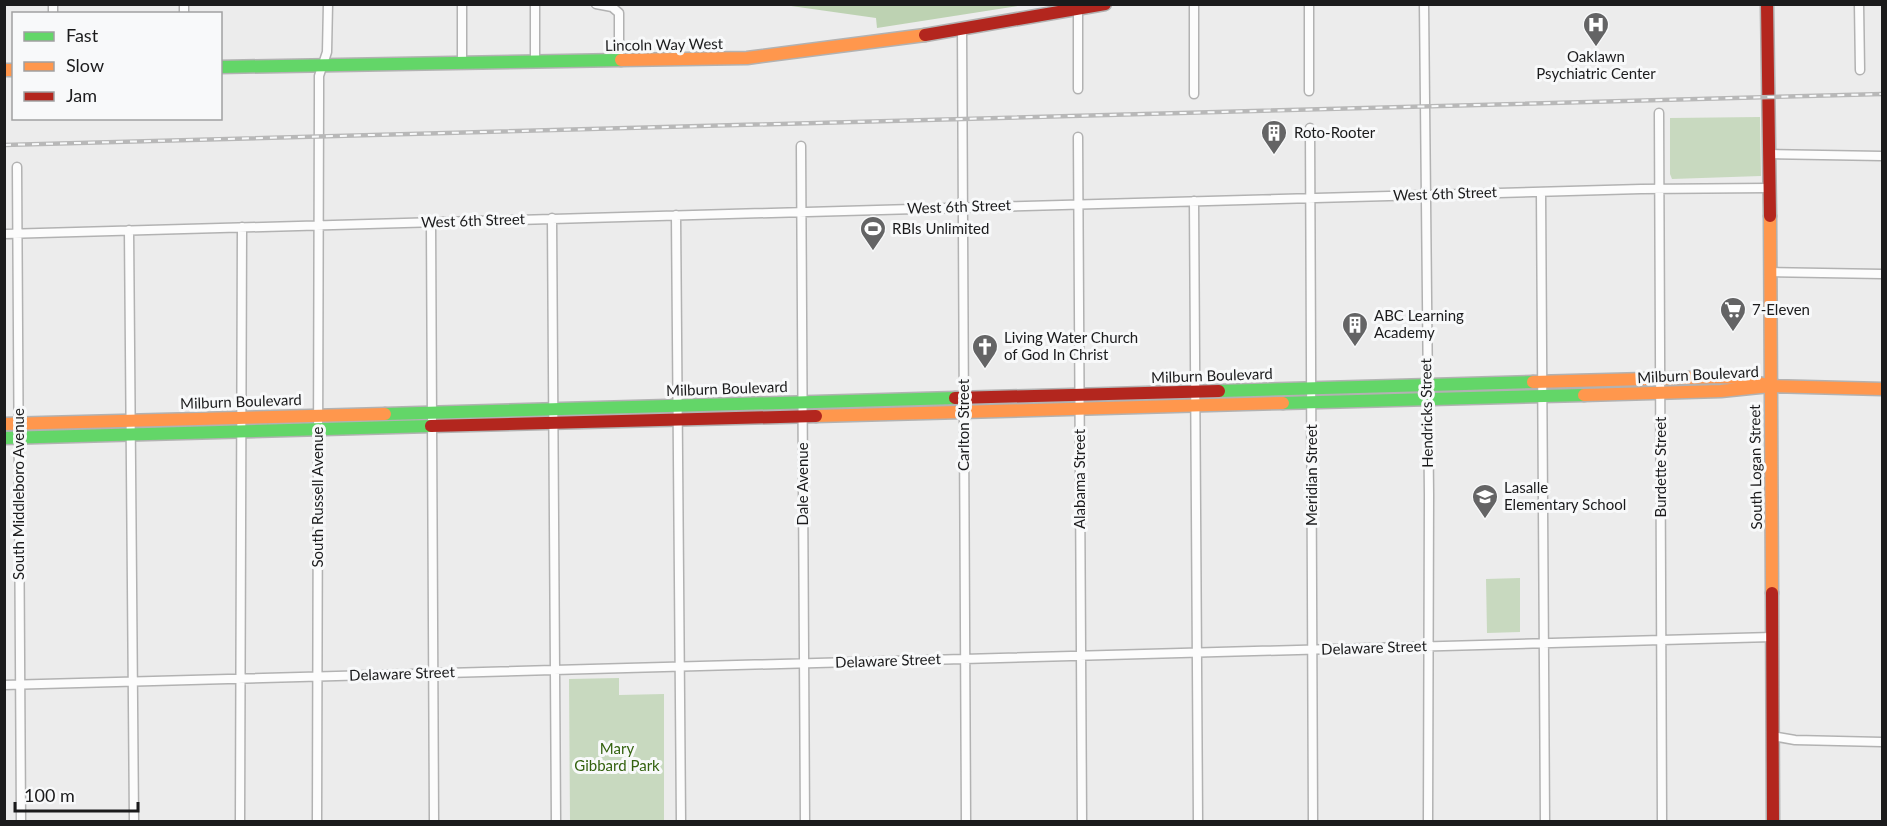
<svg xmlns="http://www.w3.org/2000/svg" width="1887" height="826" font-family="Lato,sans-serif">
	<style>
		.green { fill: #c8d9bf }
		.forest { fill: #bdd2b2 }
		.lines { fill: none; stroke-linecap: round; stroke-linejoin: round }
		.street-casing { stroke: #b2b2b2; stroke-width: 11 }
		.fast-casing { stroke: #b2b2b2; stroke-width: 15 }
		.slow-casing { stroke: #b2b2b2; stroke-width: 15 }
		.jam-casing { stroke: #b2b2b2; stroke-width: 15 }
		.street { stroke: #fcfcfc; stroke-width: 8 }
		.fast { stroke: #63d668; stroke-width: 12 }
		.slow { stroke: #ff974d; stroke-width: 12 }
		.jam { stroke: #b3261e; stroke-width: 12 }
		.rail-casing { stroke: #b8b8b8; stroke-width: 4.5 }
		.rail { stroke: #f8f9fa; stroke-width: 2; stroke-dasharray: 7; stroke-linecap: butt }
		.labels { text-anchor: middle; stroke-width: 6; stroke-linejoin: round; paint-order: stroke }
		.street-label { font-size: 15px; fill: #1b1b1c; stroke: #f8f9fa }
		.poi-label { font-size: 15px; fill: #1b1b1c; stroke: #f8f9fa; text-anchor: start }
		.park-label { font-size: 15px; fill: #34620f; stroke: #f8f9fa }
	</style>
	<rect width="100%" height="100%" fill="#ececec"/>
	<!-- green -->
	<path class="green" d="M1760,117L1761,176L1672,179L1670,174V118Z
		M1520,578V632L1487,633L1486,579Z
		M619,678V695L664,694V821H570L569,679Z"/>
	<!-- forest -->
	<path class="forest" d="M784,5L1024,4V5L877,28L876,18Z"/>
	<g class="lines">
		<defs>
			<path id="street" d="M53,4V14
				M184,4V14
				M462,4V63
				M535,4V62
				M596,4L612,7L619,13V61
				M1194,4V94
				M1309,4V91
				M1424,4L1429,495L1428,822
				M1859,4L1860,70
				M1078,9V89
				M962,29L966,822
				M1659,113L1662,822
				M1310,128L1313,822
				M1078,137L1082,822
				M801,146L805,822
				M1769,154L1882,156
				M17,167L21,822
				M1541,192L1545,822
				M1194,201L1198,822
				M676,215L681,822
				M552,218L556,822
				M431,222L434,822
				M129,230L134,822
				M4,234L1641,189L1769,188
				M1770,272L1882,274
				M4,685L1772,637
				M1772,736L1795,740L1882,742
				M240,822L242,227
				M317,822L319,95V76L327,52L328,4"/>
			<path id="fast" d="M220,67L621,60
				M1219,391L1533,382
				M1283,403L1584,395
				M385,414L955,398
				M4,438L431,426"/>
			<path id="slow" d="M621,60L747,58L925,35
				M4,70H14
				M1770,216L1772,593
				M1533,382L1721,377L1737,378L1763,384
				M1584,395L1721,391L1770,386L1882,389
				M816,416L1283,403
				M4,424L385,414"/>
			<path id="jam" d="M1767,4L1770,216
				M925,35L1105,4
				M955,398L1219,391
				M431,426L816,416
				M1772,593L1773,822"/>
		</defs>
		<!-- street casing -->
		<use href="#street" class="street-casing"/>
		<!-- fast casing -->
		<use href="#fast" class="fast-casing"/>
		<!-- slow casing -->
		<use href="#slow" class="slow-casing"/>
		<!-- jam casing -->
		<use href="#jam" class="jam-casing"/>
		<!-- street -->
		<use href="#street" class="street"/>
		<!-- fast -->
		<use href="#fast" class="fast"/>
		<!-- slow -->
		<use href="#slow" class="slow"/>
		<!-- jam -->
		<use href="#jam" class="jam"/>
		<defs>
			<path id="rail" d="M4,145L1882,94"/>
		</defs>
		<!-- rail casing -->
		<use href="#rail" class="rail-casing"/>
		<!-- rail -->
		<use href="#rail" class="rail"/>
	</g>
	<!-- icons -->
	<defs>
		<symbol id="hospital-pin" viewBox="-11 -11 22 30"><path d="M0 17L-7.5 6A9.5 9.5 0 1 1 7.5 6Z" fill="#646465" stroke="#f8f9fa"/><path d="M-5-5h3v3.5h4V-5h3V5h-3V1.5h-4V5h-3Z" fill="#fff"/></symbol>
		<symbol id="building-pin" viewBox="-11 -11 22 30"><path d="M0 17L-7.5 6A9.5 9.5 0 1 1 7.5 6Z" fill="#646465" stroke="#f8f9fa"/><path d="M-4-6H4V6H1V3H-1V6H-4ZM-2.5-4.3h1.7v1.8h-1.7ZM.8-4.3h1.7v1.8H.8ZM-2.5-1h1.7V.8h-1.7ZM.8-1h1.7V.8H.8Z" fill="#fff"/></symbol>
		<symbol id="stadium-pin" viewBox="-11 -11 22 30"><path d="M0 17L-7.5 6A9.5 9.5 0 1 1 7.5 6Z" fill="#646465" stroke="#f8f9fa"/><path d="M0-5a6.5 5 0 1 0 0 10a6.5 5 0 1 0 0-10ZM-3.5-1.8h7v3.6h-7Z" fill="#fff"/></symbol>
		<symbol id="supermarket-pin" viewBox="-11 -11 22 30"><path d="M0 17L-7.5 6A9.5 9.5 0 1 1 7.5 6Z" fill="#646465" stroke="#f8f9fa"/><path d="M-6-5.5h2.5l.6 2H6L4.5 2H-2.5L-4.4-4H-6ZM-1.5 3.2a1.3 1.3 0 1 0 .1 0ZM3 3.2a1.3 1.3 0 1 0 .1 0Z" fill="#fff"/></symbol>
		<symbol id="church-pin" viewBox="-11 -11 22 30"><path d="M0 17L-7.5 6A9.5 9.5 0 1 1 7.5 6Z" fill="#646465" stroke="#f8f9fa"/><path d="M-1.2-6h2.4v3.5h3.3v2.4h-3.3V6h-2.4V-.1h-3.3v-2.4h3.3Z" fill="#fff"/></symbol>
		<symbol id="school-pin" viewBox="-11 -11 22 30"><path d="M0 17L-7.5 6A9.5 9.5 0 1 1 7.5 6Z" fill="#646465" stroke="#f8f9fa"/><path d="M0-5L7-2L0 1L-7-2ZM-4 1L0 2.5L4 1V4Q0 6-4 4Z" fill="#fff"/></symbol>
	</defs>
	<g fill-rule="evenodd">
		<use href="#hospital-pin" x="1581" y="10" width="30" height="40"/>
		<use href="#building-pin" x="1259" y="118" width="30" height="40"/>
		<use href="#stadium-pin" x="858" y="214" width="30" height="40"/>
		<use href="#supermarket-pin" x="1718" y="295" width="30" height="40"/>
		<use href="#building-pin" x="1340" y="310" width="30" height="40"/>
		<use href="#church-pin" x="970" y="332" width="30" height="40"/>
		<use href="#school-pin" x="1470" y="482" width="30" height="40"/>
	</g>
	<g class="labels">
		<!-- street labels -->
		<g class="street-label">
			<text transform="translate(664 45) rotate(-1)" y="5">Lincoln Way West</text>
			<text transform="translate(1445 194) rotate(-2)" y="5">West 6th Street</text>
			<text transform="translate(959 207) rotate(-2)" y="5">West 6th Street</text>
			<text transform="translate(473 221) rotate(-2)" y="5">West 6th Street</text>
			<text transform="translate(1698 375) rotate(-3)" y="5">Milburn Boulevard</text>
			<text transform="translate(1212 376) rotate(-2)" y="5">Milburn Boulevard</text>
			<text transform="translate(727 389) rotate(-2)" y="5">Milburn Boulevard</text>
			<text transform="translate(241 402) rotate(-2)" y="5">Milburn Boulevard</text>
			<text transform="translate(1427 413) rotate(-91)" y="5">Hendricks Street</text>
			<text transform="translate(964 425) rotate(-90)" y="5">Carlton Street</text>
			<text transform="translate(1661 467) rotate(-90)" y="5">Burdette Street</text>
			<text transform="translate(1756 467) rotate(-91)" y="5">South Logan Street</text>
			<text transform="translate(1312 475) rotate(-90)" y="5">Meridian Street</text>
			<text transform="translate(1080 479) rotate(-90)" y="5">Alabama Street</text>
			<text transform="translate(803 484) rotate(-90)" y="5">Dale Avenue</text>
			<text transform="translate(19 494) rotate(-90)" y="5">South Middleboro Avenue</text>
			<text transform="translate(318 497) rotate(-90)" y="5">South Russell Avenue</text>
			<text transform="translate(1374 648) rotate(-2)" y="5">Delaware Street</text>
			<text transform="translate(888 661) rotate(-2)" y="5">Delaware Street</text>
			<text transform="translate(402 674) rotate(-2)" y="5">Delaware Street</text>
		</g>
		<!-- poi labels -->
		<g class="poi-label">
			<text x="1596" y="62" text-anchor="middle">Oaklawn<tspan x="1596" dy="17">Psychiatric Center</tspan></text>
			<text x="1294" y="138">Roto-Rooter</text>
			<text x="892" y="234">RBIs Unlimited</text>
			<text x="1752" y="315">7-Eleven</text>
			<text x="1374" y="321">ABC Learning<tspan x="1374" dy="17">Academy</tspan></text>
			<text x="1004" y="343">Living Water Church<tspan x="1004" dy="17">of God In Christ</tspan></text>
			<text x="1504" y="493">Lasalle<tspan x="1504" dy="17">Elementary School</tspan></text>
		</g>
		<!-- park labels -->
		<g class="park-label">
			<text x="617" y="754">Mary<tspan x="617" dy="17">Gibbard Park</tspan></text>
		</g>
	</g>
	<!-- border -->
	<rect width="1887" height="826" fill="none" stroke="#1b1b1c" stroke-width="12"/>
	<!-- legend -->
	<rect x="12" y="12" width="210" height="108" fill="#f8f9fa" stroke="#a0a0a1" stroke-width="1.5"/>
	<rect x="24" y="32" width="30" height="9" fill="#63d668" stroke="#a0a0a1" stroke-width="1.5"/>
	<text x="66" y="42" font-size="18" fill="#1b1b1c">Fast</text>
	<rect x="24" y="62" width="30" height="9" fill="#ff974d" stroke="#a0a0a1" stroke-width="1.5"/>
	<text x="66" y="72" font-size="18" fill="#1b1b1c">Slow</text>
	<rect x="24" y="92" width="30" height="9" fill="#b3261e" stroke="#a0a0a1" stroke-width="1.5"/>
	<text x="66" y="102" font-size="18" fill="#1b1b1c">Jam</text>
	<!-- scale -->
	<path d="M15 802v9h123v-9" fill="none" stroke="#1b1b1c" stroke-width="3"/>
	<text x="24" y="802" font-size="18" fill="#1b1b1c" stroke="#f8f9fa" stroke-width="4.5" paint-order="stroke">100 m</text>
</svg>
